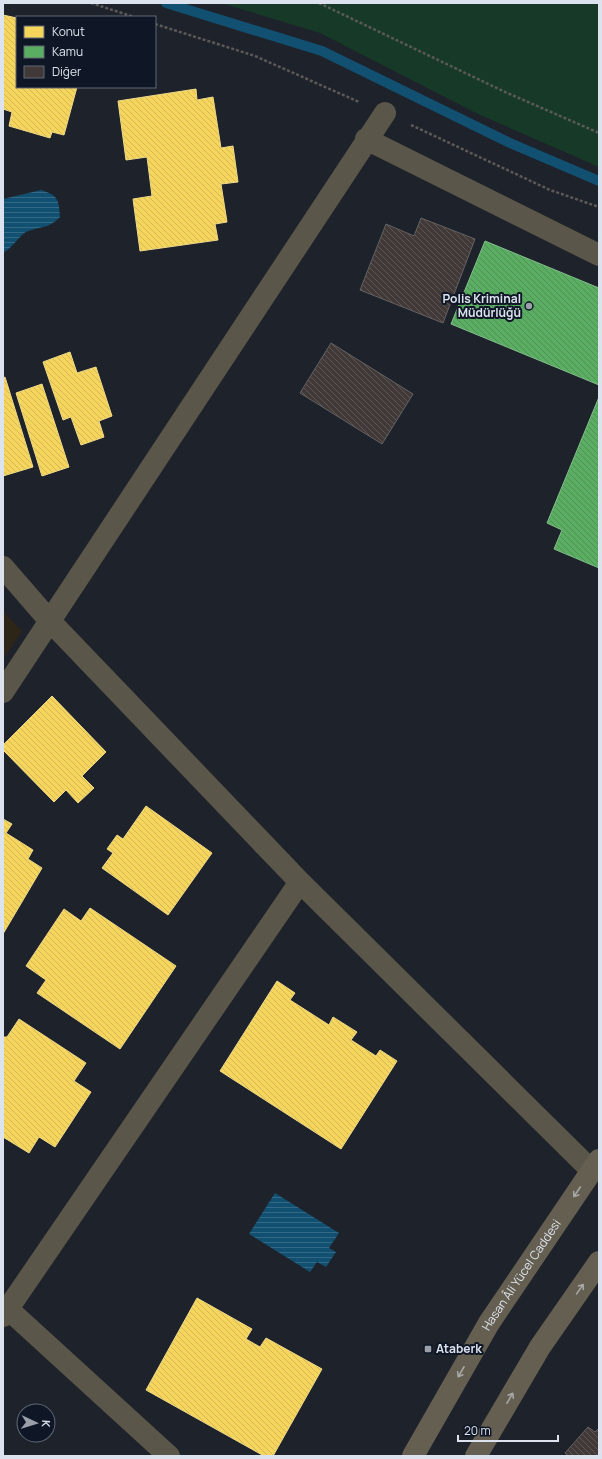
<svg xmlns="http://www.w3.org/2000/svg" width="602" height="1459" font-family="Manrope,sans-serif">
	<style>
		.education { fill: #2e2519 }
		.green { fill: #163a27 }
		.water { fill: url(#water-rules) }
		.homes { fill: url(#homes-back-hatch); stroke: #eed988 }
		.public { fill: url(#public-back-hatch); stroke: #81be8b }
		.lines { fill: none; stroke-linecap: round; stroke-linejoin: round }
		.stream { stroke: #125071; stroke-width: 10 }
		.building { fill: url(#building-back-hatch); stroke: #646263 }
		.path { stroke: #5a5957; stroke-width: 2.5; stroke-dasharray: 3 2; stroke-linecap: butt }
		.minor { stroke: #5a5649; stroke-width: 22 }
		.major { stroke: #645f50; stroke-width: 22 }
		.oneway { stroke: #a7a8a7 }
		.poi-dot { fill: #9a9fa9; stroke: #0f1726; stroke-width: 1.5 }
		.labels { text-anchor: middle; stroke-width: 4; stroke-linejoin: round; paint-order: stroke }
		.poi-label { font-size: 12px; font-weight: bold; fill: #dde3ee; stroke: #0f1726; text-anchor: end }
		.street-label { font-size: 12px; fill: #dde3ee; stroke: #0f1726 }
	</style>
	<defs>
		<pattern id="water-rules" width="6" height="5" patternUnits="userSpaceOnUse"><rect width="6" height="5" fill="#125071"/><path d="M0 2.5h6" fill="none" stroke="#346986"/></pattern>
		<pattern id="homes-back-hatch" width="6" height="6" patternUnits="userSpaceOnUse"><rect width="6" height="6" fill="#f6d55c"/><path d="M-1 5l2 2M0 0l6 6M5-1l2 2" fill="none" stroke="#d2b858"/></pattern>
		<pattern id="public-back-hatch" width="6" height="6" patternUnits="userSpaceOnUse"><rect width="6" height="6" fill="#5aae61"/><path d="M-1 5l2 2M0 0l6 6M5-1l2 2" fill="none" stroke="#538e59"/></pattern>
		<pattern id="building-back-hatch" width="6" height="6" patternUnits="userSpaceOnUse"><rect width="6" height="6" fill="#413937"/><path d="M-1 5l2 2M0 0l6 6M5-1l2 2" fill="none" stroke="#5c5654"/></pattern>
	</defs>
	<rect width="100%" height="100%" fill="#1e222a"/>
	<!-- education -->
	<path class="education" d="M3,611L22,631L3,660Z"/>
	<!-- green -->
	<path class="green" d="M221,3H599V167L478,114L320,33Z"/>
	<!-- water -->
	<path class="water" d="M41,190C58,195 59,200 60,217C49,229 40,226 26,232C21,234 12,248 3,253V199Z
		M275,1193L339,1233L329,1248L336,1252L326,1267L317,1262L310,1272L249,1234Z"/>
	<!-- homes -->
	<path class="homes" d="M3,15L17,18V87H77L64,135L52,132L50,138L9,126L12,112L3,109Z
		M196,89L197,100L213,97L221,148L233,146L238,182L221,184L227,222L215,224L218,240L140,251L133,199L152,196L147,157L126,160L118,101Z
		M70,352L77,373L96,367L112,416L99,421L104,437L81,445L71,417L63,420L43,362Z
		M5,377L33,467L3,476V378Z
		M42,384L69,467L42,476L16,393Z
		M52,696L106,752L82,776L94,788L78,803L66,790L54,802L3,750V745Z
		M146,806L212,853L168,915L102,868L113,853L107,849L117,835L123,839Z
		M3,819L12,824L6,833L33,850L28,859L42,868L3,934Z
		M90,908L176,966L120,1049L37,993L46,980L26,966L64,909L81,921Z
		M277,981L295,993L290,1000L329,1025L333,1017L357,1032L351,1040L376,1056L380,1050L397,1061L341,1149L220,1071Z
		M19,1019L86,1063L74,1081L91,1092L55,1147L39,1137L29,1153L3,1137V1037H7Z
		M197,1298L252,1329L246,1339L260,1347L266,1338L322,1369L273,1456H264L146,1390Z"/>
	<!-- public -->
	<path class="public" d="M485,241L599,288V385L451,324Z
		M599,397V568L554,549L562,530L547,523Z"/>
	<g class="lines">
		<!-- stream -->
		<path class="stream" d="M166,3L322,51L510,143L599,181"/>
	</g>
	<!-- building -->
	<path class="building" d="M421,218L475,239L443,323L360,290L386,224L414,236Z
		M331,343L413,394L382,444L300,393Z
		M588,1427L595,1432L599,1428V1456H569L565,1453Z"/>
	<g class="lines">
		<!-- path -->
		<path class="path" d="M91,3L134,17
			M319,3L505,92L599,133
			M155,24L255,56L359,102
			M411,125L550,190L599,207"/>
		<!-- minor -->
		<path class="minor" d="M366,139L599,255
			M3,567L49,620L300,882L592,1171
			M3,692L385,113
			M8,1309L169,1456
			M3,1316L300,882"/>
		<!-- major -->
		<g class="major">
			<path id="s1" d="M413,1456L489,1323L599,1160"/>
			<path d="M476,1456L540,1347L599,1262"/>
		</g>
	</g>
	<!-- one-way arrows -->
	<defs><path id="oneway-shaft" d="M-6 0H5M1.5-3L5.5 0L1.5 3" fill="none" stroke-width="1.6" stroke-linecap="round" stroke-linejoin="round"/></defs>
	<g class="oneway">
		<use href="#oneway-shaft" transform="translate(577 1192) rotate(124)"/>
		<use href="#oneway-shaft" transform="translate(580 1289) rotate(-55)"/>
		<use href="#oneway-shaft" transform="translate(461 1372) rotate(120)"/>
		<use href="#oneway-shaft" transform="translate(510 1398) rotate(-60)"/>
	</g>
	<!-- markers -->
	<g class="poi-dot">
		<circle cx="529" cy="306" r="4"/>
		<rect x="424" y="1345" width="8" height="8" rx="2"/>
	</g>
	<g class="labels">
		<!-- poi labels -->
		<g class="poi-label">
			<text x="521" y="303">Polis Kriminal<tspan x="521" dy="14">Müdürlüğü</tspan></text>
			<text x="436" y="1353" text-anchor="start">Ataberk</text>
		</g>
		<!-- street labels -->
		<g class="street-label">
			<text dy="4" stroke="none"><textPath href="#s1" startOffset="211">Hasan Âli Yücel Caddesi</textPath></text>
		</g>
	</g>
	<!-- border -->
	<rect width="602" height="1459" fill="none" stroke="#dde3ee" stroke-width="8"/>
	<!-- legend -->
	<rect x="16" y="16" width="140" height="72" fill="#0f1726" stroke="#616976"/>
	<rect x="24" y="26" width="20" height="12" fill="#f6d55c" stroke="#616976"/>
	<text x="52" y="36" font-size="12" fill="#dde3ee">Konut</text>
	<rect x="24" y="46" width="20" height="12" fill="#5aae61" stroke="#616976"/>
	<text x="52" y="56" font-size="12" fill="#dde3ee">Kamu</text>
	<rect x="24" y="66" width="20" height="12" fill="#413937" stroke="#616976"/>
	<text x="52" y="76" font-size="12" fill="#dde3ee">Diğer</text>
	<!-- north arrow -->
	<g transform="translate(36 1423) rotate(94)"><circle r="19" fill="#0f1726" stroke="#616976"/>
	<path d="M0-3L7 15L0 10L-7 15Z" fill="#9a9fa9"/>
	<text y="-6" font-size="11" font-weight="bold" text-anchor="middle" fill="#dde3ee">K</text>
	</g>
	<!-- scale -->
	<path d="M458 1435v6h100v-6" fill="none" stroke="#dde3ee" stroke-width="2"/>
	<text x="464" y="1435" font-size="12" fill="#dde3ee" stroke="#0f1726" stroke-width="3" paint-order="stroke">20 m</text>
</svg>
